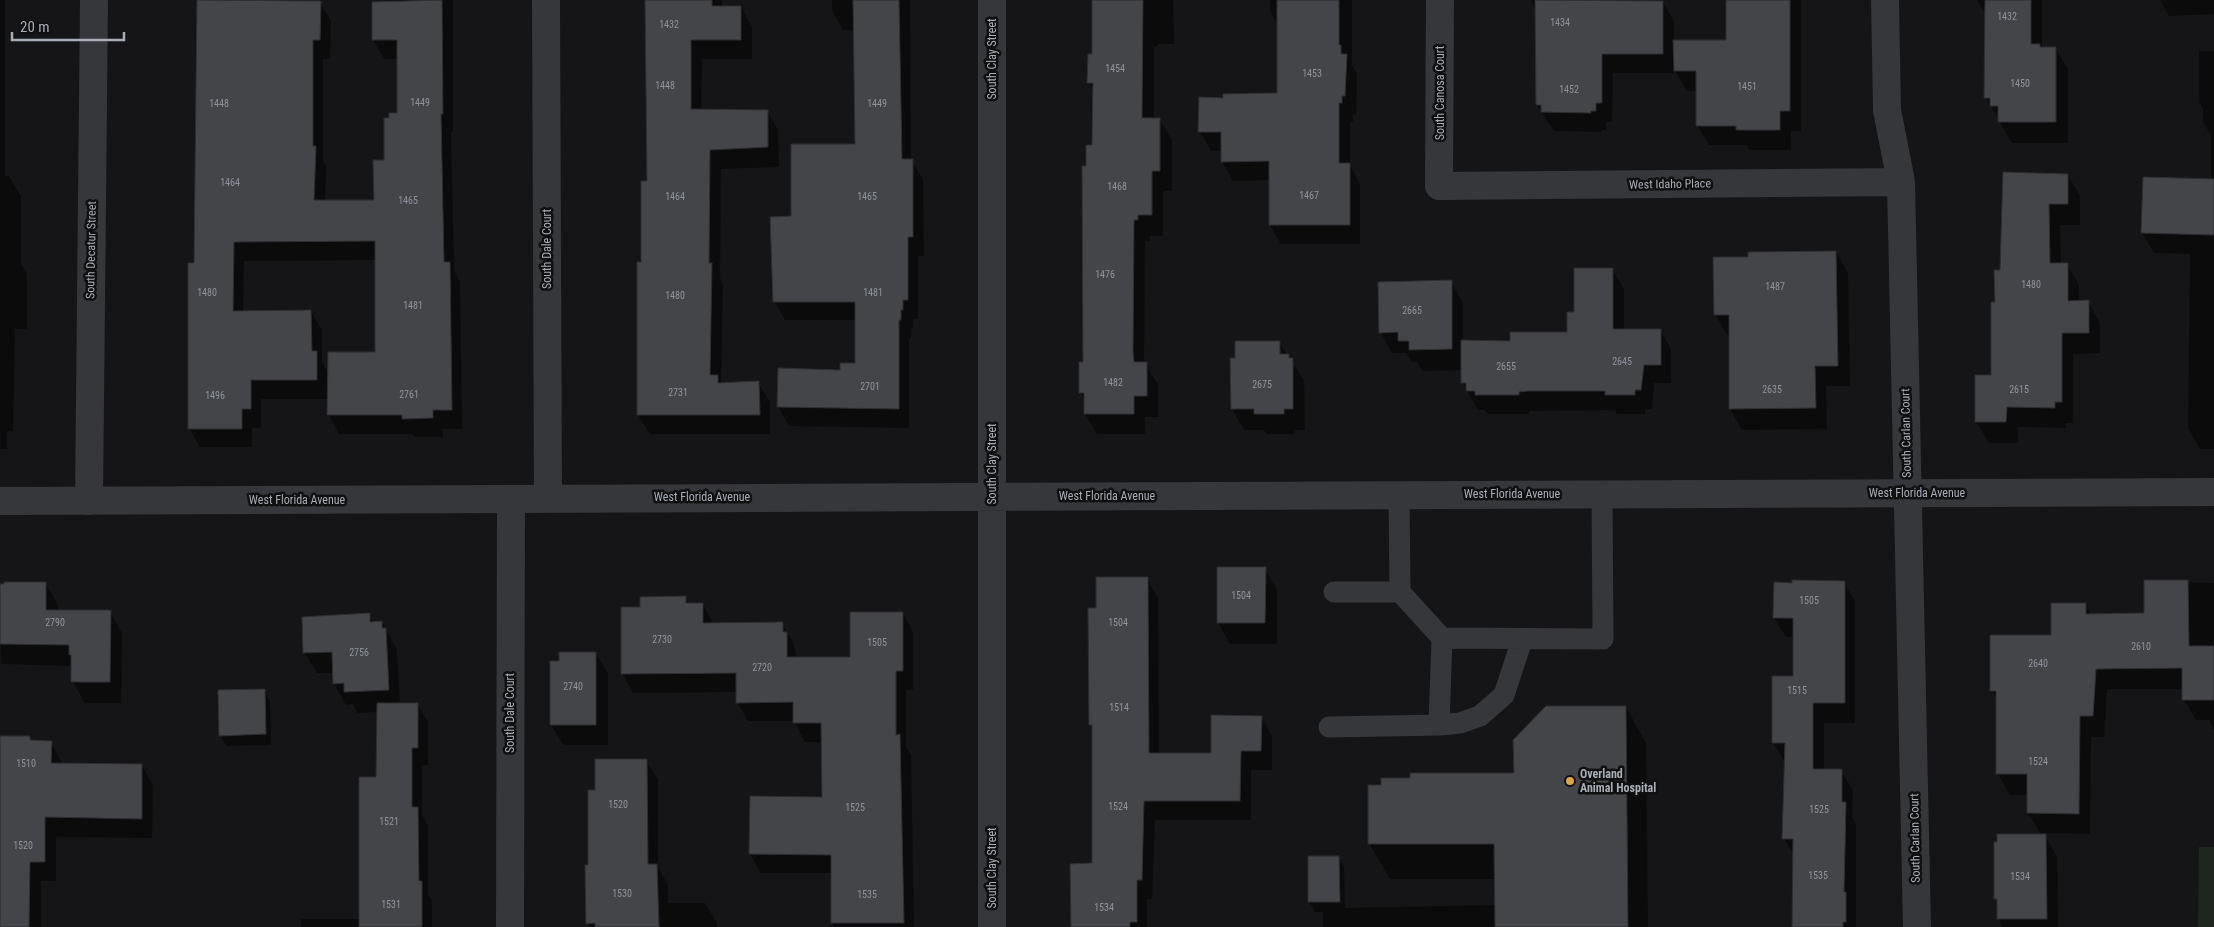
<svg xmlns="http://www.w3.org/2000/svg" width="2214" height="927" font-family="'Roboto Condensed',sans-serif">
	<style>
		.green { fill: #1f2620 }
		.shadow { fill: #0007; fill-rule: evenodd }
		.building { fill: #444549; stroke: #2f2f32 }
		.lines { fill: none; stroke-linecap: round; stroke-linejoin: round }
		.service { stroke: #36373b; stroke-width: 21 }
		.minor { stroke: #36373b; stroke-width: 28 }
		.tertiary { stroke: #36373b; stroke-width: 28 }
		.poi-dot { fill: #e2a441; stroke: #101011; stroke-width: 2 }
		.labels { text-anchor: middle; stroke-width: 5; stroke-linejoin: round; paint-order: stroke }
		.number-label { font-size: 10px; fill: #8f939b }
		.street-label { font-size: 12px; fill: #a8adb6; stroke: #101011 }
		.poi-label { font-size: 12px; font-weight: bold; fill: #a8adb6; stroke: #101011; text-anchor: start }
	</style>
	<rect width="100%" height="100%" fill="#151517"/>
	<!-- green -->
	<path class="green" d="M2199,847H2214V927H2198Z"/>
	<!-- shadow -->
	<path class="shadow" d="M0,0H12H5V176H9L21,196V264L27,274V329H15L13,431H7V449H0Z
		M197,0H309L310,2H320L331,21L330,59H323V161L326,166L325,202H375L385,161L390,119L398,114V59H384L373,40L397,4V0H453V132H451L454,270L460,282L462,429H443V437H414L412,434H339L329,415V399H261V428H252V447H200L189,428L198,160ZM376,260V353L329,374L322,362V330L311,312H243L244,261Z
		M647,0H722V7H741L752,27V59H702L701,111H767L778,130L779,167L721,169L720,278L723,284L721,382L758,383L770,402V434H650L638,415L642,263L648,182Z
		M832,0H910L911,160L923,179L924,256H918V319H913V329H911V338H909V428L789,426L778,407L856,364V320H785L774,301L792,217L856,146L855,30H843L832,10Z
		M1093,0H1173L1174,44H1158V46L1154,47V119H1159L1172,140V191H1163V236H1150V241H1145L1144,363L1158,384V417H1145V434H1097L1085,414V401L1080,392L1084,363L1087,167L1093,146L1094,92L1089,82L1093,55Z
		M1270,0H1352V65L1357,74L1356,115H1353V122H1350V165L1360,184V244H1281L1270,225V180L1233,181L1222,162V151H1211L1200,132V98L1224,99L1278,94V25L1270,11Z
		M1531,0H1631V2H1663L1674,22V41H1727V0H1801V131H1791V150H1749L1747,145H1709L1697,125V91H1687L1674,69V73H1613L1612,122H1606V130H1602L1601,132L1554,131L1537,105L1536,13Z
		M1977,0H2042V48H2055L2068,69V143H2012L1986,98V15Z
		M2160,0H2214V14L2169,16Z
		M2199,51H2214V449H2200L2188,428L2190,254L2154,253L2142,233L2211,180V135L2203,122V109L2199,102Z
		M2068,175L2080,196V225H2060L2061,264H2067L2079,285V302H2088L2100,323V353L2073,354V423H2066V428L2018,427V443H1989L1976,422L1992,376L1996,303L2001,271Z
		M1836,252L1848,273L1850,386H1826L1827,429L1742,430L1730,409V335H1727L1715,314Z
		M1612,270L1624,289V330H1660L1671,349V383H1654L1652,409H1645V414H1617L1615,410L1529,411V414H1488L1485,410H1478L1462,382V370L1422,371L1417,362H1412L1406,353H1392L1380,332L1451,282L1463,303V341L1511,342L1569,333L1575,313Z
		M1279,342L1304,380L1305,430H1295V434H1267L1264,430H1244L1232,409Z
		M1218,569H1265L1277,590V644H1230L1218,623Z
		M1147,579L1158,598L1159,754H1212L1261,717L1272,736V770H1251V820H1155L1152,899H1147V927H1072L1093,865V730L1091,725L1097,609Z
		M1844,582L1855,602V723H1824V770L1841,771L1853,790L1852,817L1856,824V927H1792L1794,855L1784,838L1785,762L1773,743L1794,677V637H1786L1774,618Z
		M2145,582L2214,583V730L2209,720H2196L2184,700V689H2107L2104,737H2091L2090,834L2044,833L2057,857L2058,927H2002L1999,919V904L1996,899L2042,836L2028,813V795H2010L1998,774V701L1991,690L2085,605L2092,616L2146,615Z
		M46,584L58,605V612H110L122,633L121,703H85L73,682V666L1,664L0,585Z
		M685,597L689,604H703L713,623H782L793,642L797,658H852L903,613L913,632V690H906V747L911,755L914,927H833L832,873H761L750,854L824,798L822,742H805L794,721H748L737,702V692L633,693L623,674L641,608Z
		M369,615L374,623L382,622L397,650L400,704L418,705L428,722V765H422V815L428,826V894L432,900V927H301V919H361L377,778L378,712L358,713L353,704L346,705L334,684V673H317L304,652Z
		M596,653L608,674V745H563L551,724L560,662Z
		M264,690L270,701L271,745L226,746L220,735Z
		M1626,707L1646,743L1648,927H1323V912H1315L1309,901L1338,857L1344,867L1345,908L1496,905V879H1390L1369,843L1515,774Z
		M0,738H29L31,741L51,742L62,764L142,766L153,785L152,838L56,837V881H41V927H0Z
		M646,760L658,780V867L668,885V903H705L717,923V927H590L587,923L589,866L597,791Z"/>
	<!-- building -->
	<path class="building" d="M197,0L321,1L320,40H313V146H316L314,200H374L373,160H384V118H389V113H397V40H372V2L442,0L443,114H441L444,262H450L452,410H433V418L402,419V415H327L328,352H375V241L234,242L233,311L311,310L312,351H317V380H251V409H242V429H188V263H194Z
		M645,0H712V6H741V40H691V109L768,110V147L710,150L709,263H712L710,375H718V383L759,381L760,415H637V262H641V181H647Z
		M853,0H899L902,159H913V237H908V300H903V310H901V320H899V409L777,407L778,368L840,370V363H855V302H773L770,217L791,216V144H855Z
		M1092,0H1143L1142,118H1160V171H1152V215H1138V220H1134L1133,352L1134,362H1147V396H1134V414H1084V393H1079V362H1083L1082,166H1086V145H1092L1093,83H1087L1088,54H1092Z
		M1277,0H1339V45H1341V54H1347L1345,96H1342V103H1339V163H1350V225H1269V161L1221,162V132H1198L1199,97L1223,98V94L1277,93Z
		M1535,0L1663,1V54H1602V103H1596V111H1591V113L1541,112V105H1536Z
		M1726,0H1790V111H1780V130H1736V126H1696V71H1674L1673,40H1726Z
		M1985,0H2031V44H2040V47H2056V122H1998V106H1990V98H1984Z
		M2003,172L2068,174V204H2049L2050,263H2068V301L2089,300V333H2062V402H2055V408L2007,407L2006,422H1975V375H1991V302H1995L1994,270H2000Z
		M2143,177L2214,179V235L2141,233Z
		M1836,251L1838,366H1815L1816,408L1729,409V315H1714L1713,257H1748V252Z
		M1574,268H1613V329H1661V365H1644L1641,390H1635V395H1605V391H1527L1519,392V395H1475V391H1466V383H1461V340L1510,341V332H1567V312H1574Z
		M1452,280V349L1409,350V341H1398V332L1379,333L1378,282Z
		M1235,341H1280V354H1289V358H1293V409H1284V414H1254V409H1231L1230,358H1235Z
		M1217,567H1266L1265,623H1217Z
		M1096,577H1148L1149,753H1211V715L1262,716L1261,751H1241L1240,801H1144L1142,880H1137V922H1130V927H1071L1070,864L1092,863V725H1089L1088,608H1096Z
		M1792,580L1845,581V703H1813V769H1842V802H1846L1844,892H1846V922H1843V927H1792L1793,839H1782L1785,743H1772V676H1793V618H1773L1774,582L1792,583Z
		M2144,580H2188L2189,646H2214V700H2182V668L2096,669L2093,716H2080L2079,814L2027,813V774H1996V691H1990V635H2051V603H2086V614L2144,613Z
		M4,582H46V610H111L110,682H71V655H69V645L0,644V584H4Z
		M686,596V603H703V623L783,622V632H787V657H850V612H903V671H896V735L900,734L904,923H831V855L749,854L750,796L822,797L821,723H793V702L736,703V673L621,674V607H640V597Z
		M370,613V622L382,621V628H386L389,690L344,692V683L333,684L332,652L303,653L302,617Z
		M559,652H596V725H550V661H559Z
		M265,689L266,734L219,736L218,690Z
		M377,703H418V748H412V807H418L419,881H422V927H359V777H376Z
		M1546,706H1626L1628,927H1495L1494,844H1368V785H1381V778H1410V773H1514L1513,740Z
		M0,736H30V740L52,741L51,763L142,764V819L45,817V862H30L29,927H0Z
		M595,759H647L648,864H657L659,927H595V923L586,924L585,865H588V790H595Z
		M1997,834H2046L2047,919H1997V899H1994V842H1997Z
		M1308,856H1339L1340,902H1308Z"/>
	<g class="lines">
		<!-- service -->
		<path class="service" d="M1399,494L1400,592L1442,638L1603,639L1602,494
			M1334,592H1400
			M1442,638L1439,725L1460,723L1480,716L1504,695L1522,640
			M1329,727L1439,725"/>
		<!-- minor -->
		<path class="minor" d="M546,0L548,498
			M992,0V496
			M1440,0L1439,186L1901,182
			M1885,0L1887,110L1901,182L1917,927
			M89,501L94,0
			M510,927L511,499"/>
		<!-- tertiary -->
		<path class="tertiary" d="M0,501L2214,492
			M992,927V496"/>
	</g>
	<!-- markers -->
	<circle class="poi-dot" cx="1570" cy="781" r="5"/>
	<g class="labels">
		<!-- number labels -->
		<g class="number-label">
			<text x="2007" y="20">1432</text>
			<text x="1560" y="26">1434</text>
			<text x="669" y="28">1432</text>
			<text x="1115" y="72">1454</text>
			<text x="1312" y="77">1453</text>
			<text x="2020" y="87">1450</text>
			<text x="665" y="89">1448</text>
			<text x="1747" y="90">1451</text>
			<text x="1569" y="93">1452</text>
			<text x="420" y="106">1449</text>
			<text x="219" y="107">1448</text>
			<text x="877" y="107">1449</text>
			<text x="230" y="186">1464</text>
			<text x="1117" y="190">1468</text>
			<text x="1309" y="199">1467</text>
			<text x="675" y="200">1464</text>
			<text x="867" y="200">1465</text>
			<text x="408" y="204">1465</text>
			<text x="1105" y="278">1476</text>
			<text x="2031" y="288">1480</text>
			<text x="1775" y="290">1487</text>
			<text x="207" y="296">1480</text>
			<text x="873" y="296">1481</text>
			<text x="675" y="299">1480</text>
			<text x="413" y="309">1481</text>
			<text x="1412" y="314">2665</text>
			<text x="1622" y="365">2645</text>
			<text x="1506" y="370">2655</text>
			<text x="1113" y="386">1482</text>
			<text x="1262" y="388">2675</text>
			<text x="870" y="390">2701</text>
			<text x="1772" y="393">2635</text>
			<text x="2019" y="393">2615</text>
			<text x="678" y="396">2731</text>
			<text x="409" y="398">2761</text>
			<text x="215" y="399">1496</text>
			<text x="1241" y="599">1504</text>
			<text x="1809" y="604">1505</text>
			<text x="55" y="626">2790</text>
			<text x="1118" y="626">1504</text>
			<text x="662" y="643">2730</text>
			<text x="877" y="646">1505</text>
			<text x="2141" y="650">2610</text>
			<text x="359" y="656">2756</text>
			<text x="2038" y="667">2640</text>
			<text x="762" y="671">2720</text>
			<text x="573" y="690">2740</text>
			<text x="1797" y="694">1515</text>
			<text x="1119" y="711">1514</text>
			<text x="2038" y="765">1524</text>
			<text x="26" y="767">1510</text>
			<text x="618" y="808">1520</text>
			<text x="1118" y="810">1524</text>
			<text x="855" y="811">1525</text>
			<text x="1819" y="813">1525</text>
			<text x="389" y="825">1521</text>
			<text x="23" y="849">1520</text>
			<text x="1818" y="879">1535</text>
			<text x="2020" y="880">1534</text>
			<text x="622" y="897">1530</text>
			<text x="867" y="898">1535</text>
			<text x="391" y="908">1531</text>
			<text x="1104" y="911">1534</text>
		</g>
		<!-- street labels -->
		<g class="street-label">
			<text transform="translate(992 59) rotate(-90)" y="4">South Clay Street</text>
			<text transform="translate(1440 93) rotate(-90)" y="4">South Canosa Court</text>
			<text transform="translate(1670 184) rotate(-1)" y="4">West Idaho Place</text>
			<text transform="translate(547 249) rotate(-90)" y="4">South Dale Court</text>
			<text transform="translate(91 250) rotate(-89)" y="4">South Decatur Street</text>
			<text transform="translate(1906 433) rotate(-91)" y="4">South Carlan Court</text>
			<text transform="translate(992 464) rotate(-90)" y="4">South Clay Street</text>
			<text x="1917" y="497">West Florida Avenue</text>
			<text x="1512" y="498">West Florida Avenue</text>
			<text x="1107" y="500">West Florida Avenue</text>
			<text x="702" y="501">West Florida Avenue</text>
			<text x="297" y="504">West Florida Avenue</text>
			<text transform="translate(510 713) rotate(-90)" y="4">South Dale Court</text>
			<text transform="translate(1915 838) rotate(-91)" y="4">South Carlan Court</text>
			<text transform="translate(992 868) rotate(-90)" y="4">South Clay Street</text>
		</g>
		<!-- poi labels -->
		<g class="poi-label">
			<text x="1580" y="778">Overland<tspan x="1580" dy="14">Animal Hospital</tspan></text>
		</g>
	</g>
	<!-- scale -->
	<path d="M12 32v8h112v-8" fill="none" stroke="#a8adb6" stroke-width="2.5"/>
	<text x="20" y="32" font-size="15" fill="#a8adb6" stroke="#101011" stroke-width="4" paint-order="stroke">20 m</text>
</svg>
